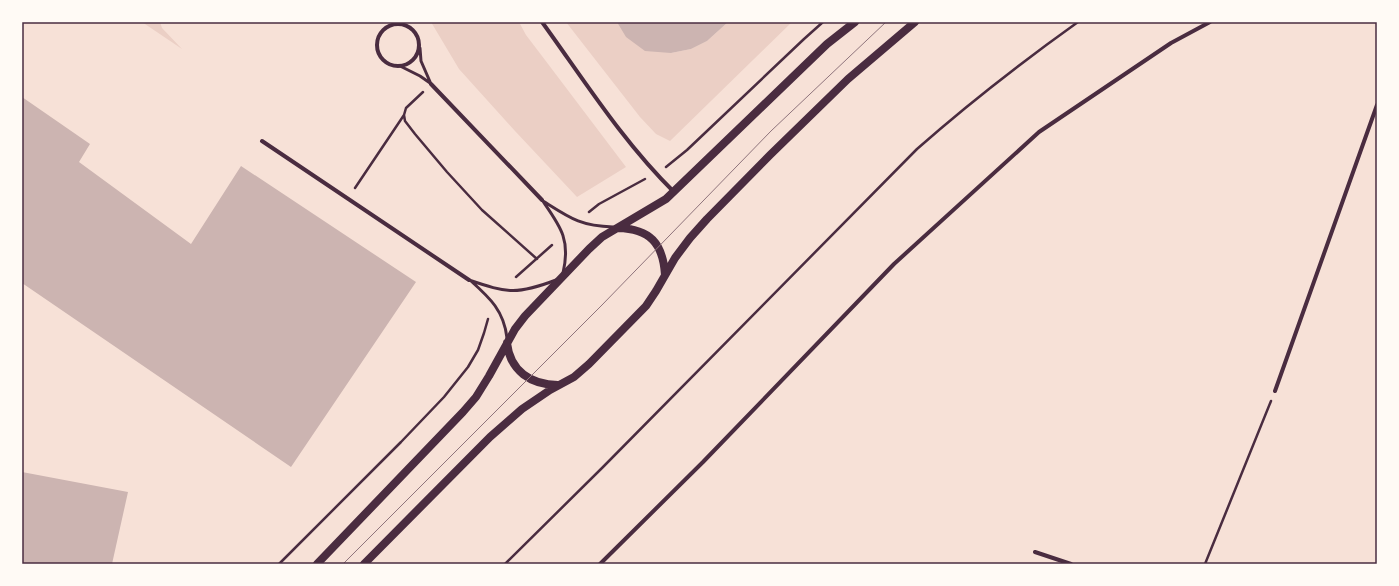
<svg xmlns="http://www.w3.org/2000/svg" width="1399" height="586" font-family="Commissioner,sans-serif">
	<style>
		.green { fill: #ebcfc5 }
		.building { fill: #ccb4b1 }
		.lines { fill: none; stroke-linecap: round; stroke-linejoin: round }
		.path { stroke: #4a2c40; stroke-width: 2.5 }
		.service { stroke: #4a2c40; stroke-width: 3 }
		.minor { stroke: #4a2c40; stroke-width: 4 }
		.secondary { stroke: #4a2c40; stroke-width: 8 }
		.tram { stroke: #8f747c; stroke-width: 1 }
		.neatline { fill: none; stroke: #4a2c40; stroke-width: 1.5 }
	</style>
	<rect width="100%" height="100%" fill="#f7e1d7"/>
	<!-- green -->
	<path class="green" d="M142,22H160L162,28L182,49Z
		M431,22H519L526,35L542,56L626,167L577,197L515,131L459,69Z
		M566,22H617L671,53L691,49L707,41L728,22H792L670,141L656,134L640,117Z"/>
	<!-- building -->
	<path class="building" d="M617,22H728L707,41L691,49L671,53L645,51L626,37Z
		M22,97L90,144L79,162L191,244L241,166L416,282L291,467L22,283Z
		M22,472L128,492L112,564H22Z"/>
	<g class="lines">
		<!-- path -->
		<path class="path" d="M423,92L406,108L404,115L405,121L415,134L447,172L482,210L537,259
			M666,167L687,150L804,39L823,22
			M355,188L404,115
			M589,212L599,204L645,179
			M516,277L552,245
			M279,564L401,442L444,397L468,367L478,350L484,333L488,319
			M505,564L603,467L917,149C968,104 1022,62 1078,22
			M1205,564L1271,401"/>
		<!-- service -->
		<path class="service" d="M420,48L421,61L431,84
			M400,66L420,76L430,83
			M542,200C560,226 571,239 563,273
			M543,201C570,218 580,226 613,227
			M469,280C507,293 517,295 556,280
			M471,281C490,298 504,311 507,338"/>
		<!-- minor -->
		<path class="minor" d="M542,22C584,80 623,142 674,192
			M377 45a21 21 0 1 1 42 0a21 21 0 1 1-42 0Z
			M431,84L542,200
			M262,141L469,280
			M1275,391L1377,105
			M1035,552L1071,564
			M600,564L703,462L894,264L1039,132L1171,43L1210,22"/>
		<!-- secondary -->
		<path class="secondary" d="M618,228C650,229 663,243 665,275
			M507,343C510,371 531,385 558,385
			M317,564L463,412L476,397L489,376L515,329L525,316L589,249L602,237L666,199L827,44L855,22
			M364,564L490,437L522,409L550,390L574,377L589,364L646,306L656,291L675,258L690,238L707,219L770,155L848,79L915,22"/>
		<!-- tram -->
		<path class="tram" d="M343,564L602,305L771,131L886,22"/>
	</g>
	<!-- border -->
	<rect width="1399" height="586" fill="none" stroke="#fffaf5" stroke-width="46"/>
	<rect x="23" y="23" width="1353" height="540" class="neatline"/>
</svg>
